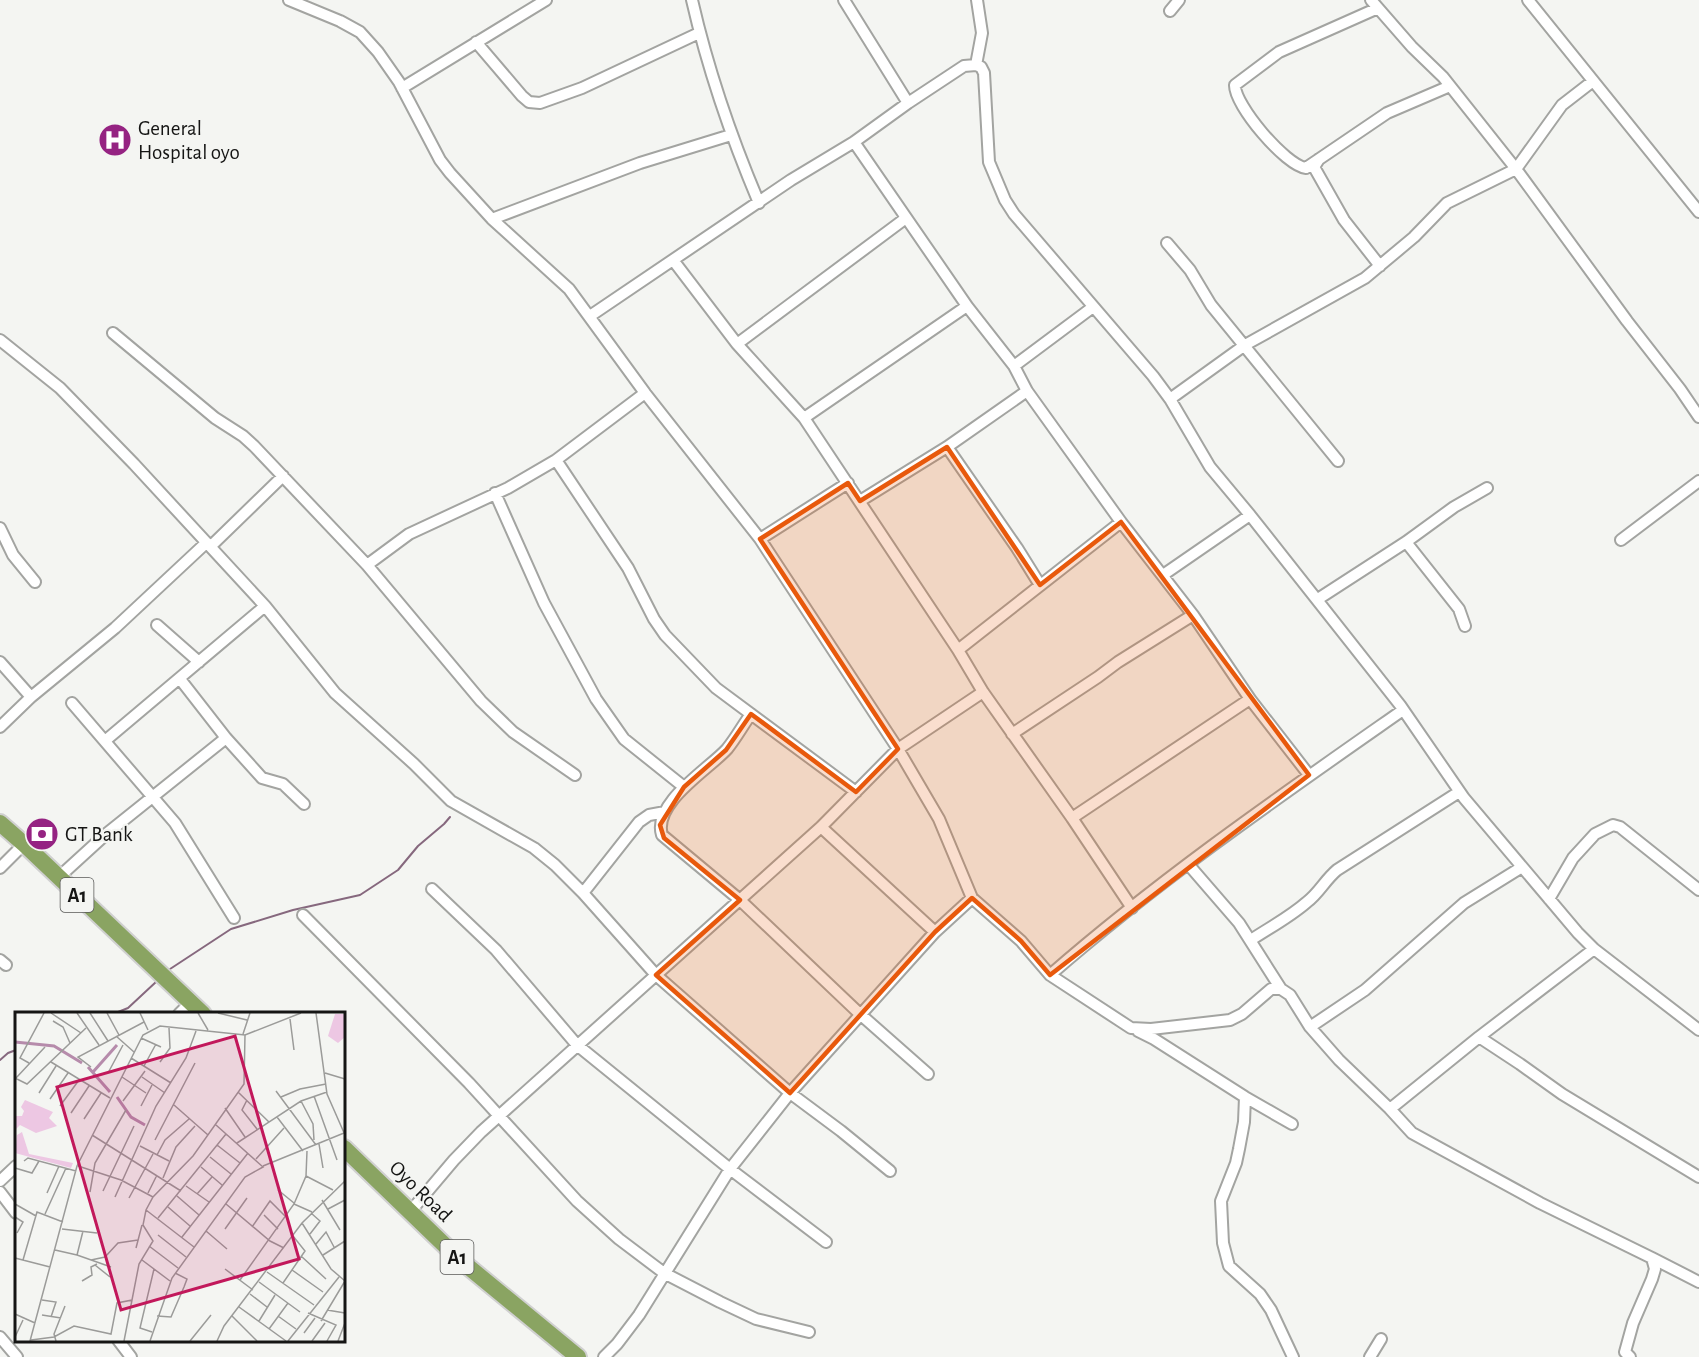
<svg xmlns="http://www.w3.org/2000/svg" width="1699" height="1357" font-family="'Alegreya Sans',sans-serif">
	<style>
		.lines { fill: none; stroke-linecap: round; stroke-linejoin: round }
		.stream { stroke: #86687e; stroke-width: 2 }
		.minor-casing { stroke: #a3a4a1; stroke-width: 14 }
		.highway-casing { stroke: #d0d0d0; stroke-width: 20 }
		.minor { stroke: #fff; stroke-width: 10 }
		.highway { stroke: #8aa462; stroke-width: 16 }
		.marked { fill: #e8590c; fill-opacity: 0.2; stroke: #e8590c; stroke-width: 4.5; stroke-linejoin: round }
		.labels { text-anchor: middle; stroke-width: 4.5; stroke-linejoin: round; paint-order: stroke }
		.shield { fill: #f4f5f2; stroke: #585857; stroke-width: 1.5 }
		.shield-label { font-size: 20px; font-weight: bold; fill: #151514 }
		.poi-label { font-size: 21px; fill: #151514; stroke: #f4f5f2; text-anchor: start }
		.street-label { font-size: 21px; fill: #151514; stroke: #f4f5f2 }
		.inset-river { fill: none; stroke: #b68bab; stroke-width: 3 }
		.inset-road { fill: none; stroke: #9b9b99; stroke-width: 1.5 }
		.view { fill: #c2185b; fill-opacity: 0.15; stroke: #c2185b; stroke-width: 3 }
		.inset-edge { fill: none; stroke: #151514; stroke-width: 3 }
	</style>
	<rect width="100%" height="100%" fill="#f4f5f2"/>
	<g class="lines">
		<!-- stream -->
		<path class="stream" d="M167,971L231,929L293,910L360,895L398,870L418,846L444,824L450,817
			M113,1014L128,1008L157,981
			M0,1060L8,1053L16,1050"/>
		<defs>
			<path id="minor" d="M289,0L340,21L360,32L378,52L399,82L440,160L450,173L492,219L569,289L645,393L760,539L898,749L939,819L972,898L1021,941L1050,975L1131,1028L1151,1029L1230,1020L1242,1014L1271,989H1281L1290,995L1310,1027L1339,1060L1390,1109L1412,1133L1540,1203L1652,1258L1655,1269L1652,1279L1633,1323L1625,1352L1630,1357
				M692,0C708,70 731,137 759,203
				M844,0L908,103
				M1371,0L1412,47L1443,77L1516,169L1627,321L1680,389L1699,417
				M1528,0L1699,212
				M1378,8L1279,52L1235,85C1234,105 1286,166 1306,168L1387,113L1450,86
				M1170,11L1179,0
				M476,42L522,96L529,102L540,103L582,88L699,33
				M976,65L982,33L977,0
				M402,88L546,0
				M854,142L967,306L1014,366L1027,391L1121,522L1193,615L1250,699L1309,775
				M1319,159L1314,167L1344,220L1380,266
				M492,219L640,163L731,135
				M1167,243L1190,270L1211,305L1338,461
				M673,260L737,344L804,418L958,650L983,692L1072,818L1132,908
				M590,316L791,180L854,142L908,103L964,66L976,65L981,67L984,73L989,162L1005,200L1014,214L1153,376L1170,399L1210,467L1250,515L1400,705L1464,798L1578,933L1594,949L1699,1030
				M113,333L215,418L243,436L254,446L367,565L481,701L513,732L575,775
				M0,340L60,388L134,464L265,606L335,693L414,764L451,801L534,848L555,865L583,893L656,975L790,1093L841,1131L890,1171
				M737,344L906,218
				M1014,366L1093,307
				M1170,399L1245,345L1365,278L1414,237L1447,203L1516,169L1562,105L1593,81
				M804,418L967,306
				M947,447L1017,548L1040,585
				M556,460L628,568L654,619L665,635L716,688L856,792
				M495,493L544,603L596,699L624,739L684,787
				M860,501L947,447L1027,391
				M0,528L13,555L35,582
				M760,539L848,483
				M1621,540L1699,481
				M1406,542L1459,609L1465,626
				M211,546L283,476
				M367,565L409,534L508,488L556,460L645,393
				M1163,575L1250,515
				M1318,599L1406,542L1454,507L1487,488
				M157,625L199,662
				M958,650L1121,522
				M0,662L31,697
				M180,679L226,738L262,778L283,784L304,804
				M72,703L175,823L234,918
				M751,714C743,725 736,738 727,749C709,769 652,803 662,835L740,900L860,1014L928,1074
				M0,727L31,697L115,628L206,543
				M1012,734L1098,677L1118,662L1193,615
				M106,740L265,606
				M1072,818L1250,699
				M821,827L935,932
				M1188,864L1239,923L1281,989
				M0,868L24,844
				M59,877L105,835L226,738
				M432,889L496,950L577,1045L730,1169L826,1242
				M583,893L639,822L649,815L665,812
				M1549,899L1573,858L1595,834L1613,825L1620,827L1699,890
				M303,915L469,1083L577,1201L619,1239L664,1273L720,1302L756,1319L809,1332
				M1251,940C1269,928 1290,917 1307,902C1319,893 1325,880 1337,870L1459,792
				M0,960L6,965
				M1050,975C1161,878 1283,794 1403,710
				M179,1014L191,1002
				M1310,1027L1365,990L1464,903L1522,867
				M1138,1031L1154,1039L1245,1097L1292,1124
				M1479,1037L1520,1064L1562,1094L1699,1177
				M1245,1097L1244,1122L1239,1149L1236,1163L1221,1201L1223,1243L1229,1266L1260,1294L1271,1310L1293,1357
				M1390,1109L1479,1037L1594,949
				M0,1181L16,1166
				M0,1192L16,1213
				M410,1212L454,1160L481,1132L821,827L898,749L983,692
				M1652,1258L1699,1282
				M0,1337L17,1357
				M118,1340L131,1357
				M604,1357L617,1344L639,1315L730,1169L790,1093L935,932L972,898
				M1370,1357L1381,1339"/>
			<path id="highway" d="M0,823L24,844L203,1014
				M344,1148L460,1260L578,1357"/>
		</defs>
		<!-- minor casing -->
		<use href="#minor" class="minor-casing"/>
		<!-- highway casing -->
		<use href="#highway" class="highway-casing"/>
		<!-- minor -->
		<use href="#minor" class="minor"/>
		<!-- highway -->
		<use href="#highway" class="highway"/>
	</g>
	<!-- marked area -->
	<path class="marked" d="M947,447L1040,585L1121,522L1309,775L1050,975L1021,941L972,898L935,932L790,1093L656,975L740,900L664,838L660,825L684,787L726,750L751,714L856,792L898,749L760,539L848,483L860,501Z"/>
	<!-- icons -->
	<defs>
		<symbol id="hospital-disc" viewBox="-11 -11 22 22"><circle r="9.5" fill="#952382" stroke="#f4f5f2"/><path d="M-5-5h3v3.5h4V-5h3V5h-3V1.5h-4V5h-3Z" fill="#fff"/></symbol>
		<symbol id="bank-disc" viewBox="-11 -11 22 22"><circle r="9.5" fill="#952382" stroke="#f4f5f2"/><path d="M-6-4H6V4H-6ZM0-2.3a2.3 2.3 0 1 0 0 4.6a2.3 2.3 0 1 0 0-4.6Z" fill="#fff"/></symbol>
	</defs>
	<g fill-rule="evenodd">
		<use href="#hospital-disc" x="96" y="121" width="38" height="38"/>
		<use href="#bank-disc" x="23" y="815" width="38" height="38"/>
	</g>
	<g class="labels">
		<!-- shield labels -->
		<g class="shield">
			<rect x="60.5" y="878" width="33" height="34" rx="4.5"/>
			<rect x="440.5" y="1240" width="33" height="34" rx="4.5"/>
		</g>
		<g class="shield-label">
			<text x="77" y="902">A1</text>
			<text x="457" y="1264">A1</text>
		</g>
		<!-- poi labels -->
		<g class="poi-label">
			<text x="138" y="135">General<tspan x="138" dy="24">Hospital oyo</tspan></text>
			<text x="65" y="841">GT Bank</text>
		</g>
		<!-- street labels -->
		<g class="street-label">
			<text transform="translate(421 1191) rotate(44)" y="7">Oyo Road</text>
		</g>
	</g>
	<!-- overview -->
	<g transform="translate(15 1012)">
		<rect width="330" height="330" fill="#f4f5f2"/>
		<path d="M10,88L38,100L34,106L42,114L21,121L5,113L0,118V104H7L9,99L6,95ZM7,120L14,142L58,151L56,156L0,141L2,123Z" fill="#edc7e3"/>
		<path d="M320,2H330V25L323,31L313,24Z" fill="#edc7e3"/>
		<path class="inset-river" d="M0,30L39,34L67,51M73,55L95,80M78,60L102,33M102,85L116,105L130,113"/>
		<path class="inset-road" d="M36,1L66,21M62,1L84,33M75,1L93,29M92,1L104,23M125,1L133,18M183,1L193,18M203,1L232,8M301,1L312,82L330,123M275,7L279,38M38,9L48,15L55,31M228,22L235,1M101,24L119,40M126,26L146,35M116,46L156,71M36,50L95,86M145,50L155,36L154,16M14,51L5,46L29,1M129,54L141,32M76,55L63,45L129,10M93,61L108,33M310,61L330,67M107,65L131,81M127,65L150,81M0,66L12,72L71,16M1,66L30,35M261,79L301,133M223,80L254,110M24,81L41,54M299,84L322,148M266,85L285,77L311,72M35,87L53,61M232,88L227,98L242,117M108,89L130,59M286,89L298,112L299,128M159,93L193,123M45,94L64,68M126,94L137,73M210,96L230,125M56,101L74,74M262,105L288,139M69,107L86,81M77,123L166,179M140,128L180,51M222,131L286,89L312,80M304,132L308,156M202,133L225,151M125,134L154,149M142,143L150,128L174,107M195,145L216,162M241,147L269,116M9,149L13,146L61,159M63,154L106,168L138,185M248,154L329,121M186,155L207,173M0,156L17,161L24,149M291,164L318,178M148,166L161,135L180,114M171,174L194,190M263,178L279,191M88,179L119,114M75,180L80,151L111,98M32,181L44,154M133,181L142,163M182,182L197,165M162,184L184,203M100,185L141,94L171,46L181,19M114,186L138,142M307,188L325,218M0,192L21,204M211,192L255,229L269,236M279,192L297,200M153,195L175,214M313,197L330,188M131,198L179,235M30,202L51,156M249,203L263,217M0,205L8,210L2,221M143,206L211,122M287,211L316,257L330,269M237,215L255,189L271,205M47,217L82,221M210,217L232,186M68,219L62,243L96,255M191,219L212,237M295,222L305,209L296,201M143,223L171,245M167,225L233,141M301,232L311,220L319,235M134,234L163,256M121,236L127,213M40,238L62,243M308,243L330,229M286,244L311,267M0,246L35,255M8,248L22,200L48,210M76,248L90,245L103,231L123,228M127,248L155,269M80,253L95,265M210,257L238,278M277,258L308,280M252,260L299,293M225,268L279,192L291,164L292,139M67,269L77,263L76,255L82,252M244,270L285,300M268,271L290,239L278,224M235,282L252,295M27,288L41,290L36,305M224,295L271,329M312,298L330,301M293,301L321,313L312,329M0,302L20,311M27,303L46,306M142,304L156,305L169,275L172,267L160,261M217,304L242,329M263,304L281,317M244,309L260,283M306,309L330,269M254,317L273,291M137,320L125,316L139,257M289,321L300,306M0,325L8,308M16,328L39,325L59,314L96,322L102,291L117,288L124,252L138,229L128,213L131,198L138,185L178,144L229,72L230,23M15,329L62,154L128,23L145,14L230,23L286,1M41,329L39,322L50,294M109,329L117,288M135,329L157,266L230,165L248,155L201,113M175,329L196,303M202,329L209,314L287,211L330,169M273,329L324,265M297,329L310,311M323,329L330,311"/>
		<path class="view" d="M220,24L284,247L106,298L42,75Z"/>
		<rect width="330" height="330" class="inset-edge"/>
	</g>
</svg>
